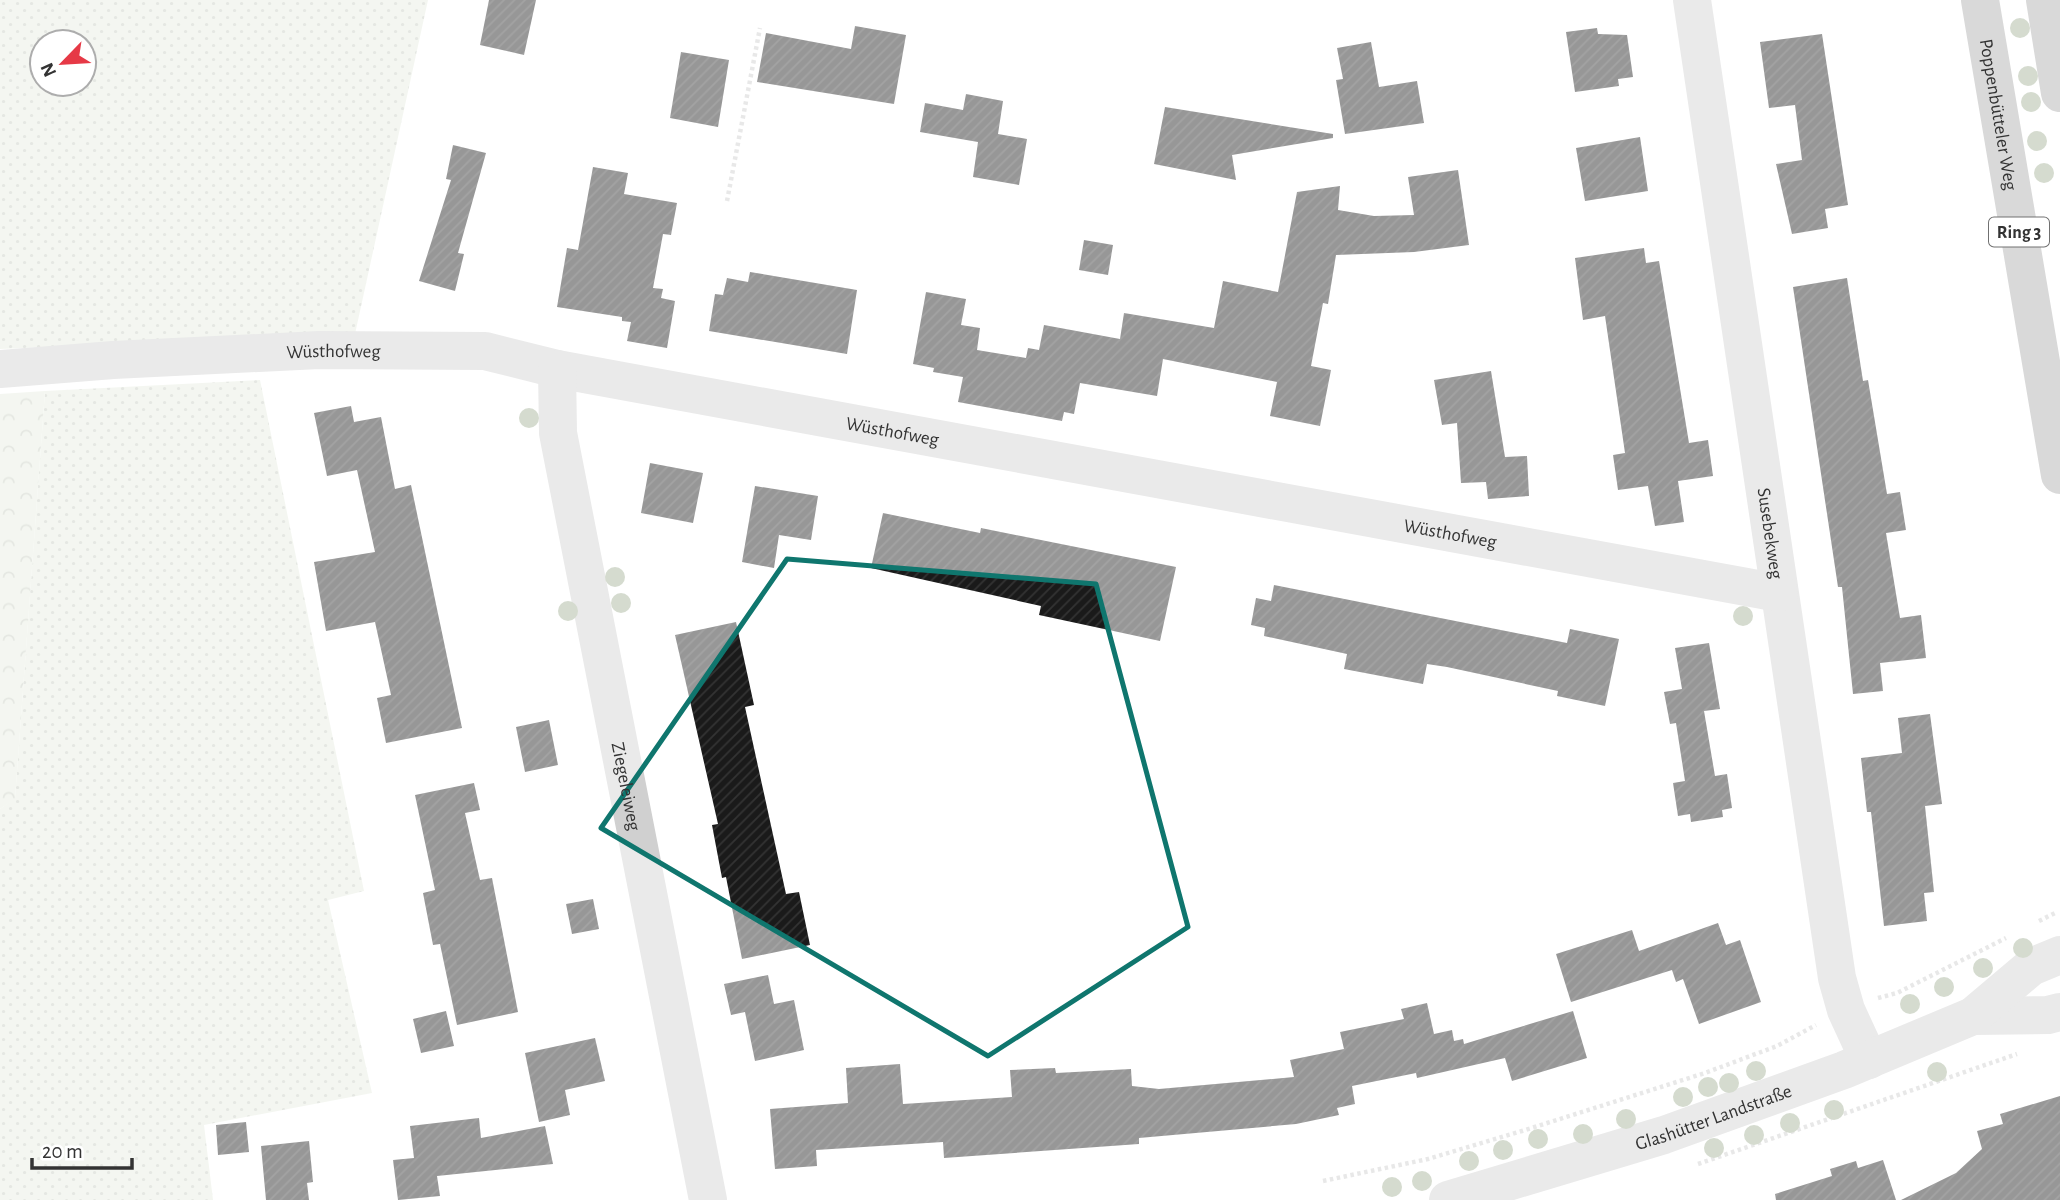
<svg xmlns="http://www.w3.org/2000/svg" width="2060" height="1200" font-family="'Alegreya Sans',sans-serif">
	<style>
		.grass { fill: url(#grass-dots); fill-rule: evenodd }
		.forest { fill: url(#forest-crowns) }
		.building { fill: url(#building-hatch) }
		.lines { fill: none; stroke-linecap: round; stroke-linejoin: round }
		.path { stroke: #cdcdcd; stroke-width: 4.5; stroke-dasharray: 3.5 3.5; stroke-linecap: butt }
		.minor { stroke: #d0d0d0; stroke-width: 38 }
		.major { stroke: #ababab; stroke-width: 38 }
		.tree { fill: #a2b095 }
		.marked { fill: none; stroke: #0f766e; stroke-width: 5; stroke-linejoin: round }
		.labels { text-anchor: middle; stroke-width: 7; stroke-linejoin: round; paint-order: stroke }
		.shield { fill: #fff; stroke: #707070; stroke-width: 2 }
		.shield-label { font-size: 18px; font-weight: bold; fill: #333 }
		.street-label { font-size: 19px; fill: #333; stroke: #fff }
	</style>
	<defs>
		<pattern id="grass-dots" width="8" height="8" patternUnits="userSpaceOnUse" patternTransform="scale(1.75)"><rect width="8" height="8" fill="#e6ecdf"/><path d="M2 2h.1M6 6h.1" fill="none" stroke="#c6cbc0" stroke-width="1.8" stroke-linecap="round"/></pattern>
		<pattern id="forest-crowns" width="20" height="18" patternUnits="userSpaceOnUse" patternTransform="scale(1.75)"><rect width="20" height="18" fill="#e6ecdf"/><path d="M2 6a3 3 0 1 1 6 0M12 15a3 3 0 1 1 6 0" fill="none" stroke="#c6cbc0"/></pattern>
		<pattern id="building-hatch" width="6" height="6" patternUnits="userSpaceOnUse" patternTransform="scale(1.75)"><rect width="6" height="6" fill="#1a1a1a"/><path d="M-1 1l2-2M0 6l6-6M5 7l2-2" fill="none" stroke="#333"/></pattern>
	</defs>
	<rect width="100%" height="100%" fill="#fff"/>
	<!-- grass -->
	<path class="grass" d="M0,0H428L355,334L0,349ZM42,42H84V84H42Z
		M260,380L364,891L328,900L372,1093L204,1125L213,1200H0V809L15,798L45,391Z"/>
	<!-- forest -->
	<path class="forest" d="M45,391L15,799L0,809V394Z"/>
	<!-- building -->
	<path class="building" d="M489,0H536L524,55L480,45Z
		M855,26L906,35L894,104L757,82L766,33L851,49Z
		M1597,28L1598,34L1627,35L1633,77L1618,79L1619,86L1575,92L1566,32Z
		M1822,34L1848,205L1825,209L1828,228L1792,234L1776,164L1802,160L1795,105L1769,108L1760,42Z
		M1371,42L1379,87L1417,81L1424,123L1345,134L1336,80L1343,79L1337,48Z
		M681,52L729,60L718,127L670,118Z
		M966,94L1003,101L998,134L1027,139L1019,185L973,177L978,142L920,132L925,103L963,110Z
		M1165,107L1333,134V138L1232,155L1236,180L1154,164Z
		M1640,137L1648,191L1585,201L1576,148Z
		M453,145L486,153L458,253L464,254L455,291L419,281L451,180L446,179Z
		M593,167L628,173L624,194L677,203L671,235L663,234L653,288L663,289L661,298L675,301L667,348L627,341L631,322L622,321V317L557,307L567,248L578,250Z
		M1458,170L1469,245L1414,252L1336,255L1328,304L1323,303L1311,366L1331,370L1320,426L1270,416L1277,382L1163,359L1157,396L1080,383L1074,414L1064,412L1062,421L958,402L963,377L933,372L934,368L913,364L926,292L966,299L961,325L980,328L977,350L1026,358L1028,348L1039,350L1044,325L1120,339L1124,313L1214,328L1223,281L1278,292L1297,192L1340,186L1338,210L1374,216L1414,215L1408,177Z
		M1084,240L1113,245L1108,275L1079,270Z
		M1644,248L1646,263L1659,261L1689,443L1708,440L1713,476L1678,481L1684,522L1655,526L1648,486L1618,490L1613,455L1625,453L1605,316L1583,320L1575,258Z
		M750,272L857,290L847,354L709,331L715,294L723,295L727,278L748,282Z
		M1847,278L1863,381L1868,380L1887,494L1900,492L1906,530L1886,533L1900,618L1921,615L1926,658L1880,663L1883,691L1853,694L1842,587H1838L1793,287Z
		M1491,371L1505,457L1527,456L1529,496L1488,499L1486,482L1461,483L1457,423L1442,425L1434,380Z
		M351,406L354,422L381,417L395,489L411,485L462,728L386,743L377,698L391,695L375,622L326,631L314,562L375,552L357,470L327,476L314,413Z
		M650,463L703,473L693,523L641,513Z
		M755,486L818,496L811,540L779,535L774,568L742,562Z
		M883,513L980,533L981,528L1176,567L1160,641L1039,615L1041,606L871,568Z
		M1274,585L1567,643L1570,629L1619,639L1605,706L1557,696L1558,691L1447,667L1427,664L1423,684L1344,669L1347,654L1264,636L1265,628L1251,625L1256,598L1271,601Z
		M736,622L754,705L745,707L786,894L799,892L810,945L742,959L726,877L722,878L712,825L718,824L675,635Z
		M1709,643L1720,709L1704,711L1715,776L1727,774L1732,808L1722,810L1723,817L1691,822L1690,814L1678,816L1673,783L1685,781L1676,723L1670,724L1664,692L1682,689L1675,648Z
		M1930,714L1942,804L1925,806L1934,892L1924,893L1927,921L1884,926L1871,812H1867L1861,758L1902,753L1898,718Z
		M549,720L558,765L525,772L516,727Z
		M474,783L480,810L465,813L480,880L492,878L518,1012L457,1025L440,944L433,945L423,893L435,890L415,795Z
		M593,899L599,929L572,934L566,904Z
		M1718,923L1726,945L1740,940L1761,1002L1699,1024L1683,979L1676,982L1672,970L1571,1002L1556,954L1632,930L1639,951Z
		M768,975L774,1004L794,1000L804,1050L755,1061L745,1012L731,1015L724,984Z
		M1427,1003L1434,1034L1452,1030L1454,1041L1463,1039L1464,1044L1573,1011L1587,1058L1512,1081L1505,1058L1417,1078L1416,1073L1352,1086L1355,1104L1337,1108L1339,1115L1296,1124L1139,1138V1144L944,1158L943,1142L816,1150L817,1166L775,1169L770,1109L848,1103L846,1068L900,1064L903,1104L1012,1097L1010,1070L1055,1068L1056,1073L1131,1069L1132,1086L1159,1089L1294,1077L1290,1060L1344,1049L1340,1032L1404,1019L1401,1009Z
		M446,1011L454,1046L421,1053L413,1019Z
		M595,1038L605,1081L565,1090L570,1115L539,1122L525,1053Z
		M2060,1096V1200H1901L1956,1173L1982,1149L1977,1131L2003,1124L2000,1114Z
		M479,1118L481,1138L545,1126L553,1164L437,1176L440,1196L398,1200L393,1160L414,1158L410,1126Z
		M246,1122L249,1152L218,1155L216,1125Z
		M309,1141L313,1182L307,1183L309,1200H266L261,1146Z
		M1883,1160L1896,1200H1776L1775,1194L1832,1176L1830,1169L1856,1161L1858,1168Z"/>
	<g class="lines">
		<!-- path -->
		<path class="path" d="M727,201L760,28
			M2039,921L2057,912
			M1878,998L1897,993L2006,938
			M1698,1164L2017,1054
			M1323,1181L1428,1159L1522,1131L1705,1073L1777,1046L1816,1025"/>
		<!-- minor -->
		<g class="minor">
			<path id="s1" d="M1692,0L1837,978L1846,1010L1869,1060"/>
			<path id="s2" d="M0,369L113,360L319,350L485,351L557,369L1779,593"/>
			<path id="s3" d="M557,369L558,433L708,1200"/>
			<path d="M1973,1016L2048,1015L2060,1012"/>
			<path id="s4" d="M1448,1200L1664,1135L1844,1070L1973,1016L2031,967L2060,955"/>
		</g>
		<!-- major -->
		<g class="major">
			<path id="s5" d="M1980,0L2060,475"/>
			<path d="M2045,0L2060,93"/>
		</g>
	</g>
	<!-- trees -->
	<g class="tree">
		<circle cx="2020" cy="28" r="10"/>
		<circle cx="2028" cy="76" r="10"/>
		<circle cx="2031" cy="102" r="10"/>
		<circle cx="2037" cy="141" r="10"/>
		<circle cx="2044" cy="173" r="10"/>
		<circle cx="529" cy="418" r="10"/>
		<circle cx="615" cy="577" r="10"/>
		<circle cx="621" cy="603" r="10"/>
		<circle cx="568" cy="611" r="10"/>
		<circle cx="1743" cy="616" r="10"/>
		<circle cx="2023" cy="948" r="10"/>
		<circle cx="1983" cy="968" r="10"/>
		<circle cx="1944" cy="987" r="10"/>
		<circle cx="1910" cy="1004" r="10"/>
		<circle cx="1756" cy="1071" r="10"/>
		<circle cx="1937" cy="1072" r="10"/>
		<circle cx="1729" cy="1083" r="10"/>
		<circle cx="1708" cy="1087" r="10"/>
		<circle cx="1683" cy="1097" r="10"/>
		<circle cx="1834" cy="1110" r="10"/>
		<circle cx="1626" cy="1119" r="10"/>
		<circle cx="1790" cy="1123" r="10"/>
		<circle cx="1583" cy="1134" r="10"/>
		<circle cx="1754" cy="1135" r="10"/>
		<circle cx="1538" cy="1139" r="10"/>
		<circle cx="1714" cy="1148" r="10"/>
		<circle cx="1503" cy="1150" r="10"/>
		<circle cx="1469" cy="1161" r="10"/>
		<circle cx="1422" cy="1181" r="10"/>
		<circle cx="1392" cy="1187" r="10"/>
	</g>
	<!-- marked area -->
	<path d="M0 0H2060V1200H0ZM787,559L1096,584L1188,927L988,1056L601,828Z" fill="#fff" fill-opacity=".55" fill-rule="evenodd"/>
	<path class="marked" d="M787,559L1096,584L1188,927L988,1056L601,828Z"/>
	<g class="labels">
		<!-- shield labels -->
		<rect class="shield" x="1989" y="217.5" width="60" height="29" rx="5"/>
		<g class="shield-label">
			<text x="2019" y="238">Ring 3</text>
		</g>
		<!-- street labels -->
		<g class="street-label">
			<text dy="7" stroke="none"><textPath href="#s5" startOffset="116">Poppenbütteler Weg</textPath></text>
			<text dy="7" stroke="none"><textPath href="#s2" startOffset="334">Wüsthofweg</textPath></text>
			<text dy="7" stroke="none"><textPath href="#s2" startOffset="901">Wüsthofweg</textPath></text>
			<text dy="7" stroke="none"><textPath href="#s2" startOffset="1468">Wüsthofweg</textPath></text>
			<text dy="7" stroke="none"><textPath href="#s1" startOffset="539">Susebekweg</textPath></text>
			<text dy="7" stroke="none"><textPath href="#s3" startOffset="424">Ziegeleiweg</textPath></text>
			<text dy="7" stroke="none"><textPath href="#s4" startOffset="278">Glashütter Landstraße</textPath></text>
		</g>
	</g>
	<!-- north arrow -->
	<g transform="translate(63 63) rotate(245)"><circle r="33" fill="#ffffff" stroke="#adadad" stroke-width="2"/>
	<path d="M0-5L12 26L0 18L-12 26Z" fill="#e63946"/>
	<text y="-10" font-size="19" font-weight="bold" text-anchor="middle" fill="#333333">N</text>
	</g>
	<!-- scale -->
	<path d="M32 1158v10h100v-10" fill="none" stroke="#333333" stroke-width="3.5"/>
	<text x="42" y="1158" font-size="21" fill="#333333" stroke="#ffffff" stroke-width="5" paint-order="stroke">20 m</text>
</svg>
